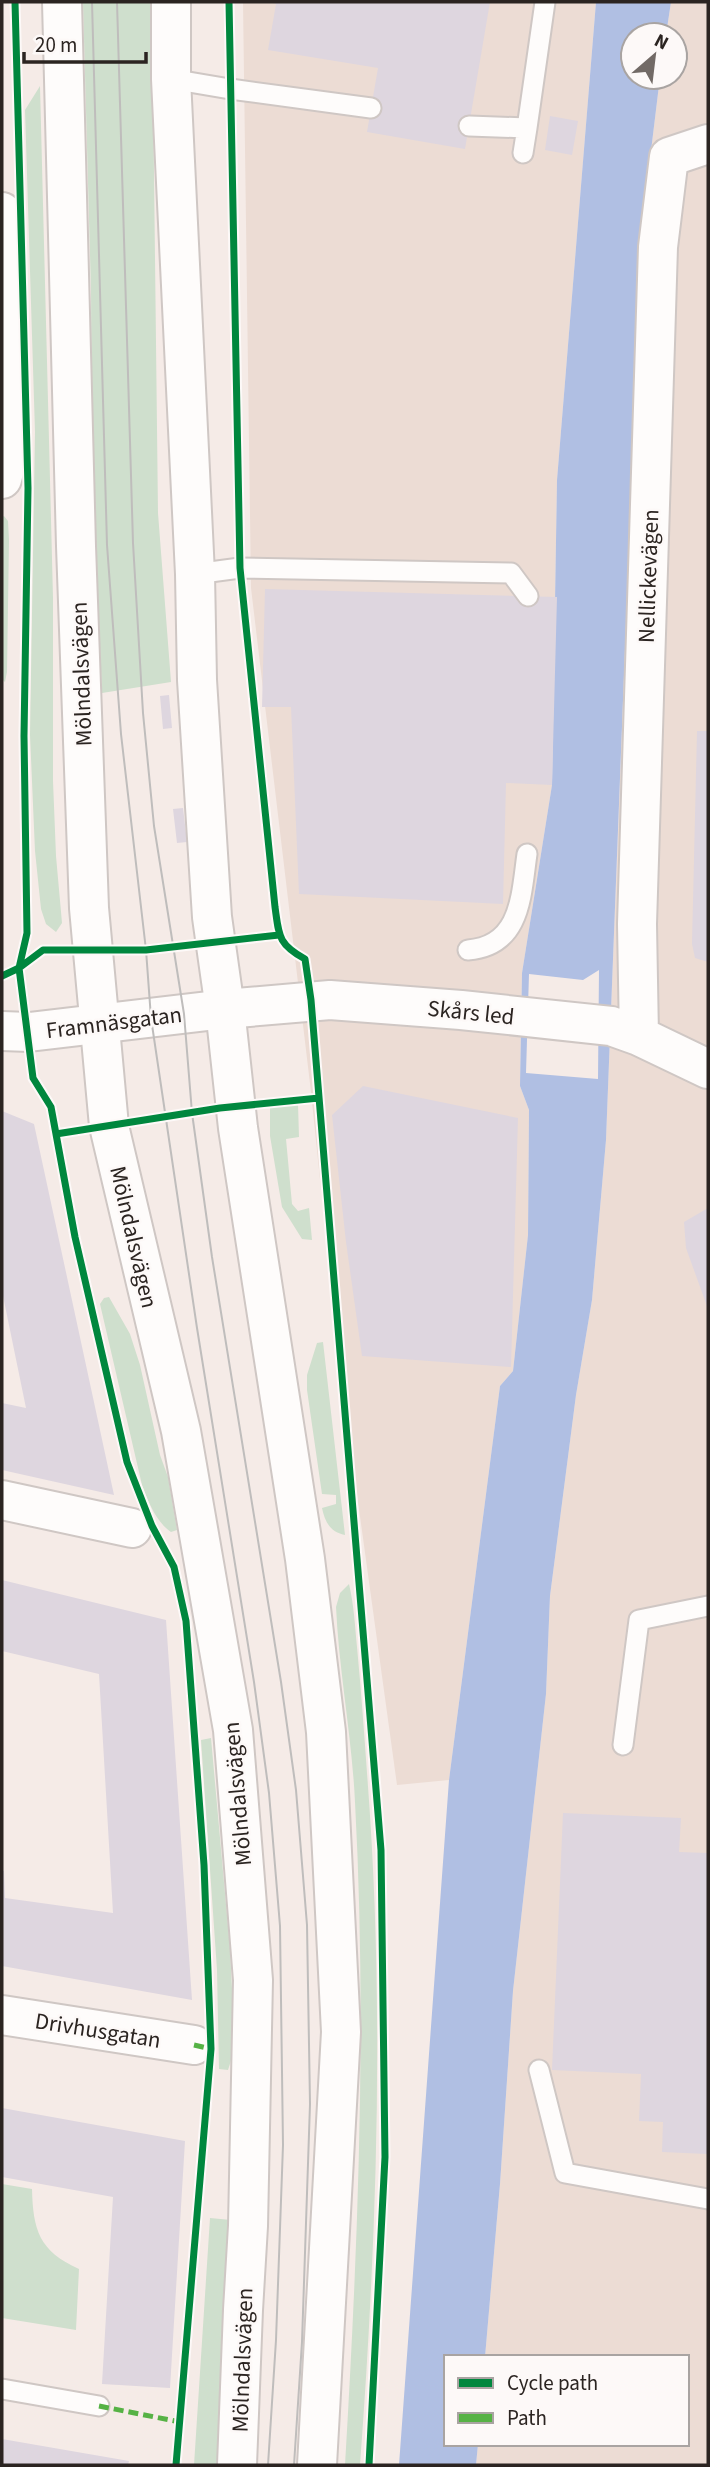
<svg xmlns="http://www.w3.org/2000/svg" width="710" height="2467" font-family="'Source Sans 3',sans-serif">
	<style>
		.commercial { fill: #ecdcd4 }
		.green { fill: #cfdfcd }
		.water { fill: #b0bfe3 }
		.pier { fill: #f5ebe7 }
		.building { fill: #ded6df }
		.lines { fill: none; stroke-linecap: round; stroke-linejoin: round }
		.service-casing { stroke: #cfc7c4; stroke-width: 23 }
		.minor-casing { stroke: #cfc7c4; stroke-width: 42 }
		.secondary-casing { stroke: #cfc7c4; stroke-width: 42 }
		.service { stroke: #fefcfb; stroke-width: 19 }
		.minor { stroke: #fefcfb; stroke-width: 38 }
		.secondary { stroke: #fefcfb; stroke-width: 38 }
		.tram { stroke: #bfbdbc; stroke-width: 2 }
		.quiet { stroke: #56b245; stroke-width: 5; stroke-dasharray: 10 5; stroke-linecap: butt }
		.cycleway-casing { stroke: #fdf9f8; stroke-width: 11 }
		.cycleway { stroke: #00873e; stroke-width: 7 }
		.labels { text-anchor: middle; stroke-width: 5; stroke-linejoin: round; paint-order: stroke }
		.street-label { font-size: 23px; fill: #2b2421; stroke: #fdf9f8 }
	</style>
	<rect width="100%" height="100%" fill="#f5ebe7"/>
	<!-- commercial -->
	<path class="commercial" d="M243,2H596L557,480L552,785L522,973L520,1086L529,1110L528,1235L513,1371L500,1386L449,1780L397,1785L339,1364L311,1092L251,588Z
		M671,2H708V2465H476L478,2444H687V2357H485L500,2184L513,1991L546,1694L550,1596L576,1395L592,1300L606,1140L640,262L646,192L660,77H675V35H666Z"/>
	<!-- green -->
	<path class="green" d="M83,2H152L158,513L171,682L102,693L92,471L91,291Z
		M40,86L53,598V781L56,856L62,923L56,932L46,924L41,909L35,851L30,735L35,432L25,110Z
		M4,516L8,521L9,540L7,672L5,682L2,679V517Z
		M298,1104L299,1137L286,1139L292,1204L298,1211L309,1208L312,1240L302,1239L282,1207L270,1136V1108L274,1105Z
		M109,1297L130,1334L140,1365L160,1455L168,1477L177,1530L171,1532C156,1522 148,1501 142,1485L100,1304L104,1298Z
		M323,1342L345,1535C330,1532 325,1522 322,1508L336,1504V1495L322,1494L307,1390V1375L317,1343Z
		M349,1584C354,1605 355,1626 357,1647C361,1689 364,1731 367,1773C385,2003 377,2236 360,2465H345C358,2245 367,2023 355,1802C352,1737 339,1672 336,1607L340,1593Z
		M211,1738L230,1949L235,2048L228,2070L219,2069L217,1970L201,1740Z
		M2,2184L32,2189C33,2230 39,2251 79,2269L76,2330L2,2318Z
		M210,2218L231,2220L218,2465H194Z"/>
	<!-- water -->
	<path class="water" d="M596,2H671L666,35H633V77H660L646,192L640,262L606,1140L592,1300L576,1395L550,1596L546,1694L513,1991L500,2184L485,2357H446V2444H478L476,2465H399L449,1780L500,1386L513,1371L528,1235L529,1110L520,1086L522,973L552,785L557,480Z"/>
	<!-- pier -->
	<path class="pier" d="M599,970L598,1079L526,1073L529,974L583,980Z"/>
	<!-- building -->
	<path class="building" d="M270,2H490L465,149L367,132L378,68L268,50L276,4Z
		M550,116L578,121L572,155L545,150Z
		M265,589L557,597L552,785L506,783L503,904L299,894L291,707H262Z
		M169,695L172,728L163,729L160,696Z
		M697,731H708V962L695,958L692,944Z
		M183,808L187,842L177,843L173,809Z
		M363,1086L518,1118L511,1367L362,1356L346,1242L332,1115Z
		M2,1111L34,1124L114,1495L2,1470V1403L26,1408L2,1291Z
		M708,1208V1309L686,1248L684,1222Z
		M2,1580L166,1620L192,2000L2,1966V1871H4L5,1898L113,1913L99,1674L2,1651Z
		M563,1813L681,1818L679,1852L708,1853L707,2154L662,2152L663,2122L639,2121L641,2074L552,2070Z
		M2,2108L185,2141L170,2388L102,2384L113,2197L2,2177Z
		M2,2439L129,2461L128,2465H2Z"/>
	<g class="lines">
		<defs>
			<path id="service" d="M171,79L230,89L371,108
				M469,126L527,128L545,2
				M523,153L527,128
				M195,574L240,568L511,573L528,596
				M468,950C521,946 521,896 527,854
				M623,1745L639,1620L708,1606
				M539,2070L565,2173L708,2199
				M2,2389L99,2406"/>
			<path id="minor" d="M2,212L8,398L6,464L2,479
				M2,1031L29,1032L225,1009L330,1000L461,1010L611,1026L639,1036L708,1069
				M639,1036L637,924L658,247L669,157L708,144
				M2,1500L132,1528
				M2,2015L194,2045"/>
			<path id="secondary" d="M62,2L76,546L89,908L109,1126L181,1431L233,1730L253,1980L248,2226L243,2310L237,2465
				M171,2V79L195,574L197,680L212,917L225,1009L238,1128L305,1559L326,1732L341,2032L317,2465"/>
		</defs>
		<!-- service casing -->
		<use href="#service" class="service-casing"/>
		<!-- minor casing -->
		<use href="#minor" class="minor-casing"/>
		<!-- secondary casing -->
		<use href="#secondary" class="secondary-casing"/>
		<!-- service -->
		<use href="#service" class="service"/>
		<!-- minor -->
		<use href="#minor" class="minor"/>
		<!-- secondary -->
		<use href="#secondary" class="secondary"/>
		<!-- tram -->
		<path class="tram" d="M92,2L107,545L121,734L146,950L151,1018L197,1328L254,1682L269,1793L280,1926L283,2145L276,2340L268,2465
			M117,2L133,543L143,713L154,826L184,1014L192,1113L212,1257L281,1682L296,1790L307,1925L310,2104L302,2342L294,2465"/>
		<!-- quiet -->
		<path class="quiet" d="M194,2045L211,2049
			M99,2406L180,2422"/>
		<defs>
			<path id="cycleway" d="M15,2L28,488L24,736L27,933L19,968L33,1078L51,1107L75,1237L127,1462L152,1526L174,1567L186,1621L204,1865L211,2049L176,2465
				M229,2L240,568L275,907C279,936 278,944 305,959L311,1000L381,1850L385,2157L369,2465
				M2,976L19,968L43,950H146L279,935
				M56,1134L220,1108L319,1098"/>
		</defs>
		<!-- cycleway casing -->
		<use href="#cycleway" class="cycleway-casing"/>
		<!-- cycleway -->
		<use href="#cycleway" class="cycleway"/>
	</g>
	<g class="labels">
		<!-- street labels -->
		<g class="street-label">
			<text transform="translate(648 576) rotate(-88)" y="8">Nellickevägen</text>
			<text transform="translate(81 674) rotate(-92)" y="8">Mölndalsvägen</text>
			<text transform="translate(471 1012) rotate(6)" y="8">Skårs led</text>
			<text transform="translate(114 1022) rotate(-7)" y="8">Framnäsgatan</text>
			<text transform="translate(134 1237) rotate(77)" y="8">Mölndalsvägen</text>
			<text transform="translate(237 1794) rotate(-95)" y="8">Mölndalsvägen</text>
			<text transform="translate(98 2030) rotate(9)" y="8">Drivhusgatan</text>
			<text transform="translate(242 2360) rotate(-88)" y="8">Mölndalsvägen</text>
		</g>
	</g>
	<!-- border -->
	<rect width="710" height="2467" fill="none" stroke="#2b2421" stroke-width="7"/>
	<!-- legend -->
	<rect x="444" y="2355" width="245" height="91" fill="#fdf9f8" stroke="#a9a4a2" stroke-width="2"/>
	<rect x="458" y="2378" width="35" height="10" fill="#00873e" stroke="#a9a4a2" stroke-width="2"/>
	<text x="507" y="2390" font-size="21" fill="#2b2421">Cycle path</text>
	<rect x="458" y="2413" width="35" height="10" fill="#56b245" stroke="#a9a4a2" stroke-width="2"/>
	<text x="507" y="2425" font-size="21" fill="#2b2421">Path</text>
	<!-- north arrow -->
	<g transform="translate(654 56) rotate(28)"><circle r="33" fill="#fdf9f8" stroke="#a9a4a2" stroke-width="2"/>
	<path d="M0-5L12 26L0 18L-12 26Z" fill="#726a66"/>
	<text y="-10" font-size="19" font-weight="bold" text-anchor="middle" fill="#2b2421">N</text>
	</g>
	<!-- scale -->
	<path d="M24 52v10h122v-10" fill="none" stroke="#2b2421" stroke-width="3.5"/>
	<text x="35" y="52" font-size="21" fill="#2b2421" stroke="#fdf9f8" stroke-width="5" paint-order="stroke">20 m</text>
</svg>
